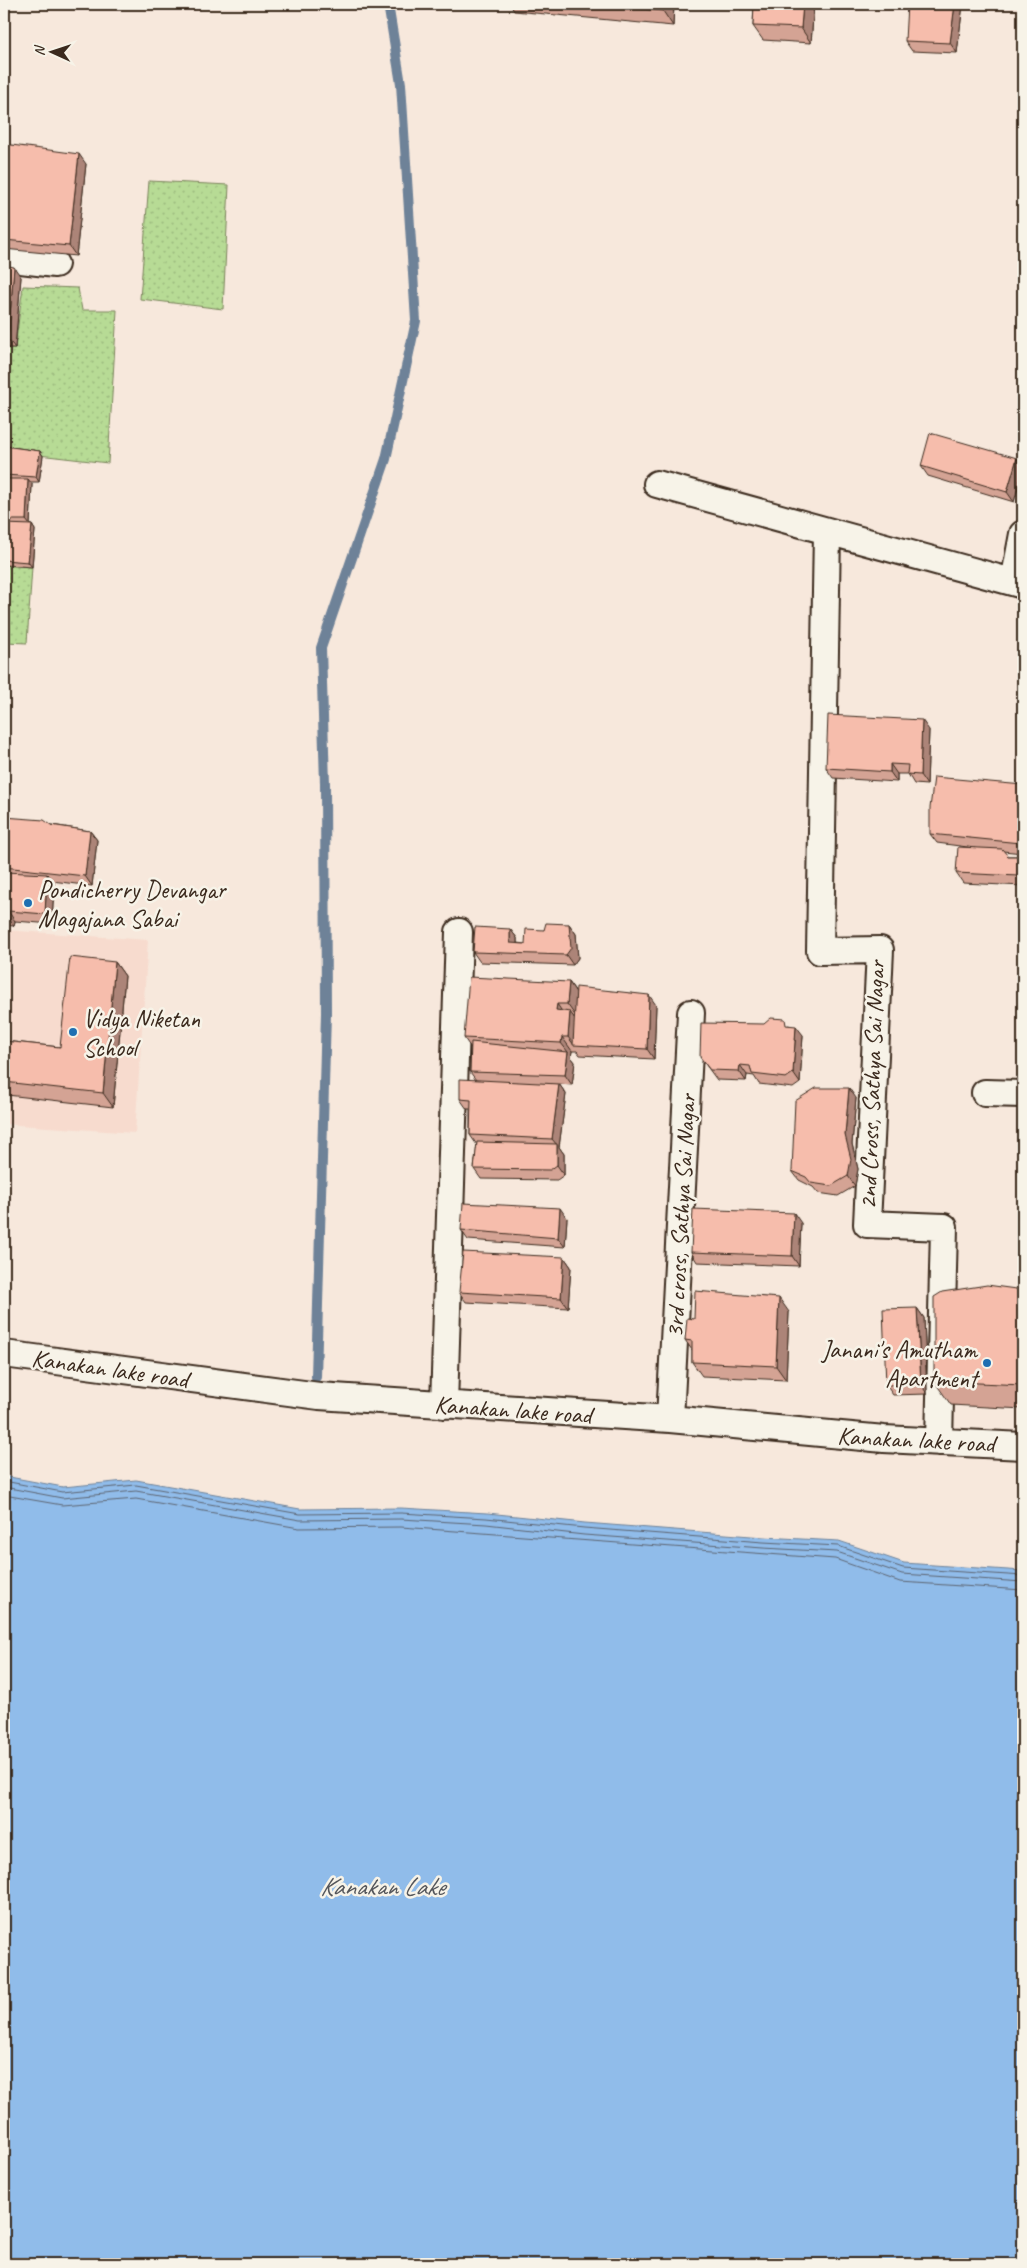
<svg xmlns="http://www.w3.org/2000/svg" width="1027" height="2268" font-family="Caveat,sans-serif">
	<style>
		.built { fill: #f7dbce }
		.grass { fill: url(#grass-dots); stroke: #79825a }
		.water { fill: #90bcea; stroke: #6e8298 }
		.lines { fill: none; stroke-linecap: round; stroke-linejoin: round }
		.shore { stroke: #5d6470; stroke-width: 1 }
		.stream { stroke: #6e8298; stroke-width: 10 }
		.street-casing { stroke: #3b2a1e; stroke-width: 30 }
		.street { stroke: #f7f3e8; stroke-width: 26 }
		.wall { fill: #d4a394; stroke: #3b2a1e }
		.shaded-wall { fill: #ac8478; stroke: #3b2a1e }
		.building { fill: #f6bdac; stroke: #3b2a1e }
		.poi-dot { fill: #1f6fb2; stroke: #f7f3e8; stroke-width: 2 }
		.labels { text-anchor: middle; stroke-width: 5; stroke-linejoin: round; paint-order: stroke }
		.poi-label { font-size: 25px; fill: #3b2a1e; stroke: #f7f3e8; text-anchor: start }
		.street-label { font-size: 25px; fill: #3b2a1e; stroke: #f7f3e8 }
		.water-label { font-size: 26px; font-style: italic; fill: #54565b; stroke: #f7f3e8 }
	</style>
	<defs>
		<pattern id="grass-dots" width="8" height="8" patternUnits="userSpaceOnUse" patternTransform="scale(1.25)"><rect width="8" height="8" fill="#b7db95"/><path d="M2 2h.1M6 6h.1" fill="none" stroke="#9ebc80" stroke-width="1.8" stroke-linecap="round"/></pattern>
	</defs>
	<rect width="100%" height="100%" fill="#f7e8dc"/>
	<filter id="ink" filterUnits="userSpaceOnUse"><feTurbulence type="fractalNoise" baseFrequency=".02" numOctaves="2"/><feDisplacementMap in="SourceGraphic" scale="10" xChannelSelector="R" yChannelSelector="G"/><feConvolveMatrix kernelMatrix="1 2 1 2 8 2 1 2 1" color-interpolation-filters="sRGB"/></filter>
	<g filter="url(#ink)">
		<!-- built -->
		<path class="built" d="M4,930L148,940L135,1133L4,1124Z"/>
		<!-- grass -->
		<path class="grass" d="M149,181L229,185L223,309L140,299Z
			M23,286L78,288L82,310H117L108,463L4,451V348H15Z
			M4,565L32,567L27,643L4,642Z"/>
		<!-- water -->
		<path class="water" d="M4,1476L63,1487L136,1480L300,1509L401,1508L487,1513L585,1523L764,1537L839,1541L904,1563L1023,1571V2264H4Z"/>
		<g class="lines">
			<!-- shore -->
			<path class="shore" d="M4,1481L62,1492L136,1485L300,1514L401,1513L486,1518L584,1528L763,1542L838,1546L903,1568L1023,1576
				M4,1487L62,1498L136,1491L300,1520L401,1519L486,1524L584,1535L763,1548L837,1552L902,1574L1023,1582
				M4,1495L62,1505L136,1499L299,1528L401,1527L835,1559L900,1582L1023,1590"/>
			<!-- stream -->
			<path class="stream" d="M316,1377L326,1013L325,784L321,648L386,459L416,321L401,84L388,4"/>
			<defs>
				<path id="street" d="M4,258L55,264
					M657,484L1023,585
					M827,531L820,951L880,950L867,1224L944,1227L939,1442
					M1014,582L1023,534
					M985,1093L1023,1094
					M4,1354L319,1396L670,1419L884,1439L1023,1446
					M444,1405L459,932
					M670,1419L691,1013"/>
			</defs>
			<!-- street casing -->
			<use href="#street" class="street-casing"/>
			<!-- street -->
			<use href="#street" class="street"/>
		</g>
		<!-- wall -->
		<path class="wall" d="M510,4H674L673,26L514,11Z
			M754,4H814L811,43L763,40L753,26Z
			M963,4L957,53L912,51L905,41Z
			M4,144L86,164L76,256L4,249Z
			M4,265L21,277L15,348H4Z
			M4,446L40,451L43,456L39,482H30L32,484L30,525H32L35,530L32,567L4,565Z
			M1017,458L1023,467V470L1014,502L928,476L921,466Z
			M929,730L927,785L914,784L908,774H897V782L833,778L826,768Z
			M1023,785V853L1003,851L1008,856H1019L1023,863V886L963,883L956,873L975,848L937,843L930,834Z
			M4,796L9,803L8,818L90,831L97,840L92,886L52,881L54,884L52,924L15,921L14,926L4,925Z
			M569,924L576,934L578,958L573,965L480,962L473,952L510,929L517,938V943L525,944L544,930Z
			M115,962L125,976L113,1107L7,1095L4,1090V1041L60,1047Z
			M569,982L576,992L656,1005L654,1059L580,1055L577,1051H572L571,1057L575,1062L572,1085L559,1084L566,1094L559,1147L564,1154V1175L557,1180L481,1179L474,1169L477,1145L470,1135V1109H467L460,1099L476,1080L470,1072L471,1048L464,1038Z
			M789,1025L803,1035L800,1083L793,1088L759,1084L754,1076L747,1075L746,1081L717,1080L700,1057Z
			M856,1098L852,1144L858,1169L855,1186L838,1196L818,1193L813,1187L799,1180L792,1171Z
			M567,1218L565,1247L468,1240L461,1230Z
			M801,1223L799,1266L697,1262L691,1252Z
			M564,1257L571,1267L568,1308L466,1302L459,1292Z
			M1023,1290V1409L951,1405L934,1381Z
			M917,1308L924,1318L927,1394L893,1395L886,1385Z
			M789,1312L786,1380L702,1376L692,1362V1350L685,1340L694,1319Z"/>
		<!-- shaded-wall -->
		<path class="shaded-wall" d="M664,4H674L673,26L663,11Z
			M803,4H814L811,43L801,28Z
			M955,4H963L957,53L950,43Z
			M79,154L86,164L76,256L69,246Z
			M14,267L21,277L15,348L8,339Z
			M40,451L43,456L39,482L36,477Z
			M1017,458L1023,467V470L1014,502L1007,492Z
			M28,479L32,484L30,525L26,520Z
			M32,525L35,530L32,567L28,562Z
			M922,720L929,730L927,785L920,775Z
			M890,764L897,774V782L890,772Z
			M4,796L9,803L7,827L4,823Z
			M1023,812V847L1020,843Z
			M90,831L97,840L92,886L85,876Z
			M1019,856L1023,863V885L1018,876Z
			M47,874L54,884L52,924L45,914Z
			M8,911L15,921L14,926L7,916Z
			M569,924L576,934L578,958L573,965L566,955Z
			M510,929L517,938V953L510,943Z
			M115,962L125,976L113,1107L103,1093Z
			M569,982L579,997L577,1018L567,1004Z
			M649,995L656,1005L654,1059L647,1049Z
			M557,1004L567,1019L556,1010Z
			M570,1012L580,1026L574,1045L568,1037Z
			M796,1026L803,1035L800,1083L793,1073Z
			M562,1037L572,1051L571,1057L575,1062L572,1085L565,1075L568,1052L561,1043Z
			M740,1065L747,1075L746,1081L739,1071Z
			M559,1084L566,1094L559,1147L564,1154V1175L557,1165V1145L552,1139Z
			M849,1088L856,1098L852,1144L858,1169L855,1186L848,1176L845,1135Z
			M560,1208L567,1218L565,1247L558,1238Z
			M794,1213L801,1223L799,1266L792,1256Z
			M564,1257L571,1267L568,1308L561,1298Z
			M779,1298L789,1312L786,1380L776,1366Z
			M917,1308L924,1318L927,1394L921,1384Z"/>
		<!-- building -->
		<path class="building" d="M584,4H664L663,11Z
			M754,4H803L801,28L753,26Z
			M907,4H955L950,43L905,41Z
			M4,144L79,154L69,246L4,240Z
			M4,265L14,267L8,339L4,338Z
			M930,433L1017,458L1007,492L921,466Z
			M4,446L40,451L36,477L4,475Z
			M4,479H28L26,520H4Z
			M4,524L32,525L28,562L4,560Z
			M828,715L922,720L920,775L907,774L908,765L890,764V772L826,768Z
			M934,777L1023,785V812L1020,843L930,834V808Z
			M4,817L44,820L51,825L90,831L85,876L4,867Z
			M958,847L1002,849L1008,856H1019L1018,876L956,873Z
			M4,872L47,874L45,914L8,911L7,916H4Z
			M546,923L569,924L571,948L566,955L473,952L475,927L510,929V943L525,944L526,929L544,930Z
			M70,957L115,962L103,1093L4,1082V1041L60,1047Z
			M469,977L569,982L567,1004H557L556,1010L570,1012L568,1037H562L561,1043L464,1038Z
			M576,987L649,995L647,1049L573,1045Z
			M771,1018L785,1019L786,1025L796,1026L793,1073L786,1078L752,1074L750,1066L740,1065L739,1071L710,1070L700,1057L701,1023L764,1024Z
			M471,1042L568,1052L565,1075L470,1072Z
			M460,1079L559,1084L552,1139L470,1135L471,1100L460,1099Z
			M816,1088H849L845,1135L851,1159L848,1176L831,1186L811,1183L806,1177L792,1171L795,1101Z
			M477,1142L557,1144V1165L550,1170L474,1169Z
			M463,1203L560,1208L558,1238L461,1230Z
			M693,1209L794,1213L792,1256L691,1252Z
			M463,1252L564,1257L561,1298L459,1292Z
			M987,1285L1023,1290V1385L934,1381V1297L942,1292Z
			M695,1291L779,1298L776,1366L692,1362V1341L685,1340L687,1318L694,1319Z
			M917,1308L921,1384L886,1385L883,1309Z"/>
	</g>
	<!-- markers -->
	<g class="poi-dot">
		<circle cx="28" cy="903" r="5"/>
		<circle cx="73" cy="1032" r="5"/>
		<circle cx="987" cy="1363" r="5"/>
	</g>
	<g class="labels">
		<!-- poi labels -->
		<g class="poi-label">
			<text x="38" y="898">Pondicherry Devangar<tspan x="38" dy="29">Magajana Sabai</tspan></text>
			<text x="83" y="1027">Vidya Niketan<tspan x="83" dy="29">School</tspan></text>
			<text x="977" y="1358" text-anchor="end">Janani's Amutham<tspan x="977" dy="29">Apartment</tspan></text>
		</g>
		<!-- street labels -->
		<g class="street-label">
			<text transform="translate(871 1085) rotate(-88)" y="9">2nd Cross, Sathya Sai Nagar</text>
			<text transform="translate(680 1216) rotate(-87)" y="9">3rd cross, Sathya Sai Nagar</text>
			<text transform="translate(110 1368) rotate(8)" y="9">Kanakan lake road</text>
			<text transform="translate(513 1409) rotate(4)" y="9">Kanakan lake road</text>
			<text transform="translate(916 1439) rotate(3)" y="9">Kanakan lake road</text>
		</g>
		<!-- water labels -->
		<g class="water-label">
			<text x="382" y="1895">Kanakan Lake</text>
		</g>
	</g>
	<!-- margin -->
	<rect width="1027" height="2268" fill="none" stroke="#f7f3e8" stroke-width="20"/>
	<rect x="10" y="10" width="1007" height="2248" fill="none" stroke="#3b2a1e" stroke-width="2" filter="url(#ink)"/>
	<!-- north arrow -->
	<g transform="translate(52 52) rotate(273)" stroke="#f7f3e8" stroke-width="4" paint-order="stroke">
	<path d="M0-4L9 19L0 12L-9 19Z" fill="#3b2a1e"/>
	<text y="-8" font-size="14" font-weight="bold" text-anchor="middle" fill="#3b2a1e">N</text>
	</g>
</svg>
